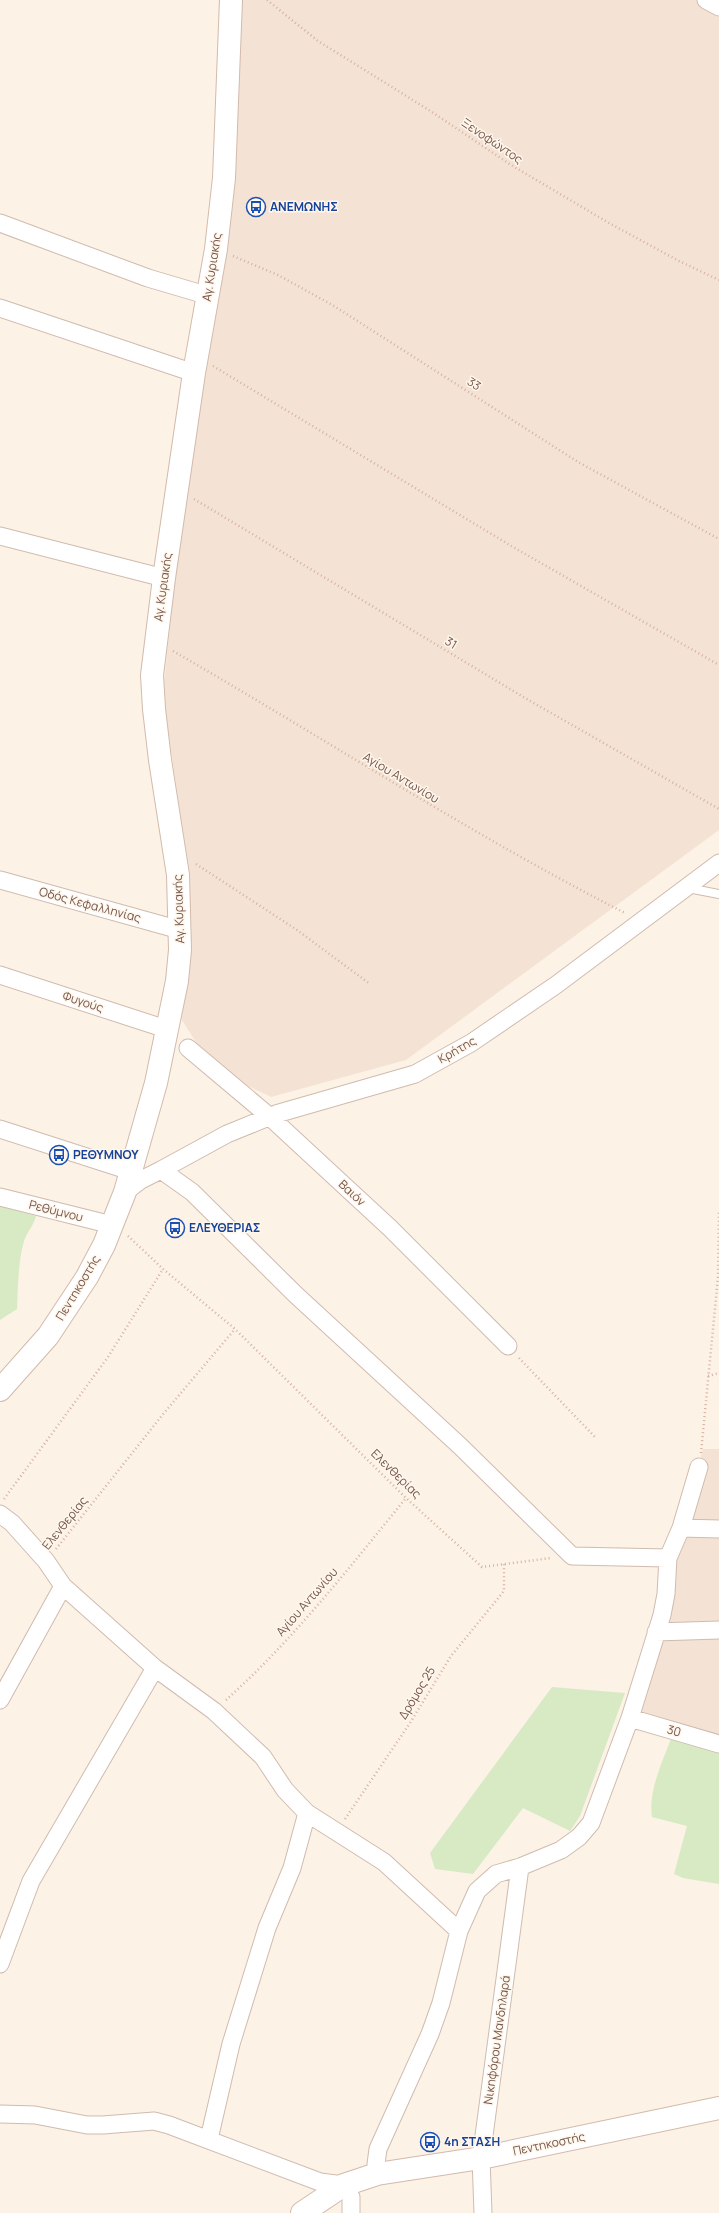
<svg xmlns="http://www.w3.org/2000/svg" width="719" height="2213" font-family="Manrope,sans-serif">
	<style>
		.residential { fill: #f4e3d4 }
		.green { fill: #d7eac4 }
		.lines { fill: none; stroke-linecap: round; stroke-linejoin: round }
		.lane-casing { stroke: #d0bbaf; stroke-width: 10 }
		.street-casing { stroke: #d0bbaf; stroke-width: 19 }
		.secondary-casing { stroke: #d3baac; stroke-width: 24 }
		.path { stroke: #d6b1a1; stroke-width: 2.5; stroke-dasharray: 1 3; stroke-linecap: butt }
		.lane { stroke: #fff; stroke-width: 8 }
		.street { stroke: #fff; stroke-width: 17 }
		.secondary { stroke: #fff; stroke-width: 22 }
		.labels { text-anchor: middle; stroke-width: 3; stroke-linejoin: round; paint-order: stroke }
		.street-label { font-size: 12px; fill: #75564b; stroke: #fff6ec }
		.transit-label { font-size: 12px; font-weight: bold; fill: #164399; stroke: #fff6ec; text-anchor: start }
	</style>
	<rect width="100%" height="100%" fill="#fcf2e6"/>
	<!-- residential -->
	<path class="residential" d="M232,0H719V830L406,1060L271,1097L213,1069L180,1017L190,883L163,694Z
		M703,1449H719V1753L628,1728Z"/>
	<!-- green -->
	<path class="green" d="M0,1206L36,1216C34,1225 27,1232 24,1241C18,1262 18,1287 17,1309L0,1320Z
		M552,1687L625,1693L580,1816L570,1831L523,1808L473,1874L435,1869L430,1853Z
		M671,1739L719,1753V1884L683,1878L674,1874L687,1826L652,1817C648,1792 662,1762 671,1739Z"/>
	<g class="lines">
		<defs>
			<path id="lane" d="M688,888L719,894"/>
			<path id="street" d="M706,0L719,7
				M0,223L148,278L209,296
				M0,308L194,373
				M0,536L164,578
				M0,880L180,930
				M0,975L166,1029
				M188,1048L270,1117L390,1228L508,1346
				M0,1129L130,1171
				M161,1170L227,1134L276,1114L415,1074L471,1043L556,985L719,863
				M125,1192L141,1180L161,1170L192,1192L296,1295L460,1446L572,1556L668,1558
				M0,1197L112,1225
				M0,1514L12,1523L46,1561L63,1586L155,1668L214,1711L263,1757L285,1790L307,1813L384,1862L459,1931
				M681,1528L719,1529
				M656,1632L719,1630
				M0,1700L63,1586
				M630,1718L719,1744
				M0,1964L31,1881L155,1668
				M0,2114L35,2115L87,2125H103L154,2121L169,2125L320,2182L344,2185L351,2197V2213
				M209,2139L231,2044L267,1928L292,1868L307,1813
				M377,2174L376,2164L378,2149L430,2034L441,2003L459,1931L477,1891L496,1874L520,1867L561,1850L579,1837L591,1823L630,1718L662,1615L666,1594L668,1558L681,1528L699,1467
				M483,2213L481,2158L520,1867"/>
			<path id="secondary" d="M0,1390L48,1336L87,1277L104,1245L125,1192L156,1083L177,981L180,950L178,875L160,760L154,709L152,675L164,578L194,373L216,249L224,178L231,0
				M302,2213L344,2185L377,2174L481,2158L719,2108"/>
		</defs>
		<!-- lane casing -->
		<use href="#lane" class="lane-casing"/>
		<!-- street casing -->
		<use href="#street" class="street-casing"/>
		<!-- secondary casing -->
		<use href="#secondary" class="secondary-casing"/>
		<!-- path -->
		<path class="path" d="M267,0L318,41L432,112L511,165L609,223L679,261L719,280
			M233,256L278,275L334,306L578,462L719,539
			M213,366L513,547L719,665
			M194,499L525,698L719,809
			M173,651C324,738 470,834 625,913
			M196,864L297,930L370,984
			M128,1236L163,1269L235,1329L406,1498L482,1567L551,1558
			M519,1358L596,1438
			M708,1376L719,1373
			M701,1453L718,1277L719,1212
			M4,1499L108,1357L163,1269
			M56,1549L164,1413L235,1329
			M226,1700C293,1640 349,1568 406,1498
			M345,1819L410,1723L451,1656L504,1591V1564"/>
		<!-- lane -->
		<use href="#lane" class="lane"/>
		<!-- street -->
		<use href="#street" class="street"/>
		<!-- secondary -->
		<use href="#secondary" class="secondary"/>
	</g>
	<!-- icons -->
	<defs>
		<symbol id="bus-ring" viewBox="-11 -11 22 22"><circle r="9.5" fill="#fff6ec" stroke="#1a4fb4" stroke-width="1.5"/><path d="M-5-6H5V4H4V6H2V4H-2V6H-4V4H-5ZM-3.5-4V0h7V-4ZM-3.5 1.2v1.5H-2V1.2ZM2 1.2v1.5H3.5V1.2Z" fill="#1a4fb4"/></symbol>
	</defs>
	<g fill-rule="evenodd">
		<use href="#bus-ring" x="245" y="196" width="22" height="22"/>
		<use href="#bus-ring" x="48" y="1144" width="22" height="22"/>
		<use href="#bus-ring" x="164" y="1217" width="22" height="22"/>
		<use href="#bus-ring" x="419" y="2131" width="22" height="22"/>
	</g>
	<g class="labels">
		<!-- street labels -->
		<g class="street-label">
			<text transform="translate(492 141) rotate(34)" y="4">Ξενοφώντος</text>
			<text transform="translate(212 267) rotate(-81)" y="4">Αγ. Κυριακής</text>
			<text transform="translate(474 384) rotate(33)" y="4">33</text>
			<text transform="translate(163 587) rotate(-82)" y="4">Αγ. Κυριακής</text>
			<text transform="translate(451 643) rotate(31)" y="4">31</text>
			<text transform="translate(401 778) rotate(31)" y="4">Αγίου Αντωνίου</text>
			<text transform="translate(90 905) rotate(15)" y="4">Οδός Κεφαλληνίας</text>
			<text transform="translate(179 909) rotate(-92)" y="4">Αγ. Κυριακής</text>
			<text transform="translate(83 1002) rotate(18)" y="4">Φυγούς</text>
			<text transform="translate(457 1050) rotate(-30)" y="4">Κρήτης</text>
			<text transform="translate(352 1193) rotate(43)" y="4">Βαιόν</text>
			<text transform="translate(56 1211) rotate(14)" y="4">Ρεθύμνου</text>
			<text transform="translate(78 1288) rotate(-59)" y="4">Πεντηκοστής</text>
			<text transform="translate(396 1474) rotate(44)" y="4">Ελενθερίας</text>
			<text transform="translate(65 1523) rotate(-51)" y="4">Ελενθερίας</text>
			<text transform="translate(307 1602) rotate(-49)" y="4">Αγίου Αντωνίου</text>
			<text transform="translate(417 1693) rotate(-59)" y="4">Δρόμος 25</text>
			<text transform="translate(674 1731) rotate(16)" y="4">30</text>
			<text transform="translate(497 2040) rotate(-82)" y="4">Νικηφόρου Μανδηλαρά</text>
			<text transform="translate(549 2144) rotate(-12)" y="4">Πεντηκοστής</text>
		</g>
		<!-- transit labels -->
		<g class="transit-label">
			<text x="270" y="211">ΑΝΕΜΩΝΗΣ</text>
			<text x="73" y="1159">ΡΕΘΥΜΝΟΥ</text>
			<text x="189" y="1232">ΕΛΕΥΘΕΡΙΑΣ</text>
			<text x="444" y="2146">4η ΣΤΑΣΗ</text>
		</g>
	</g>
</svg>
